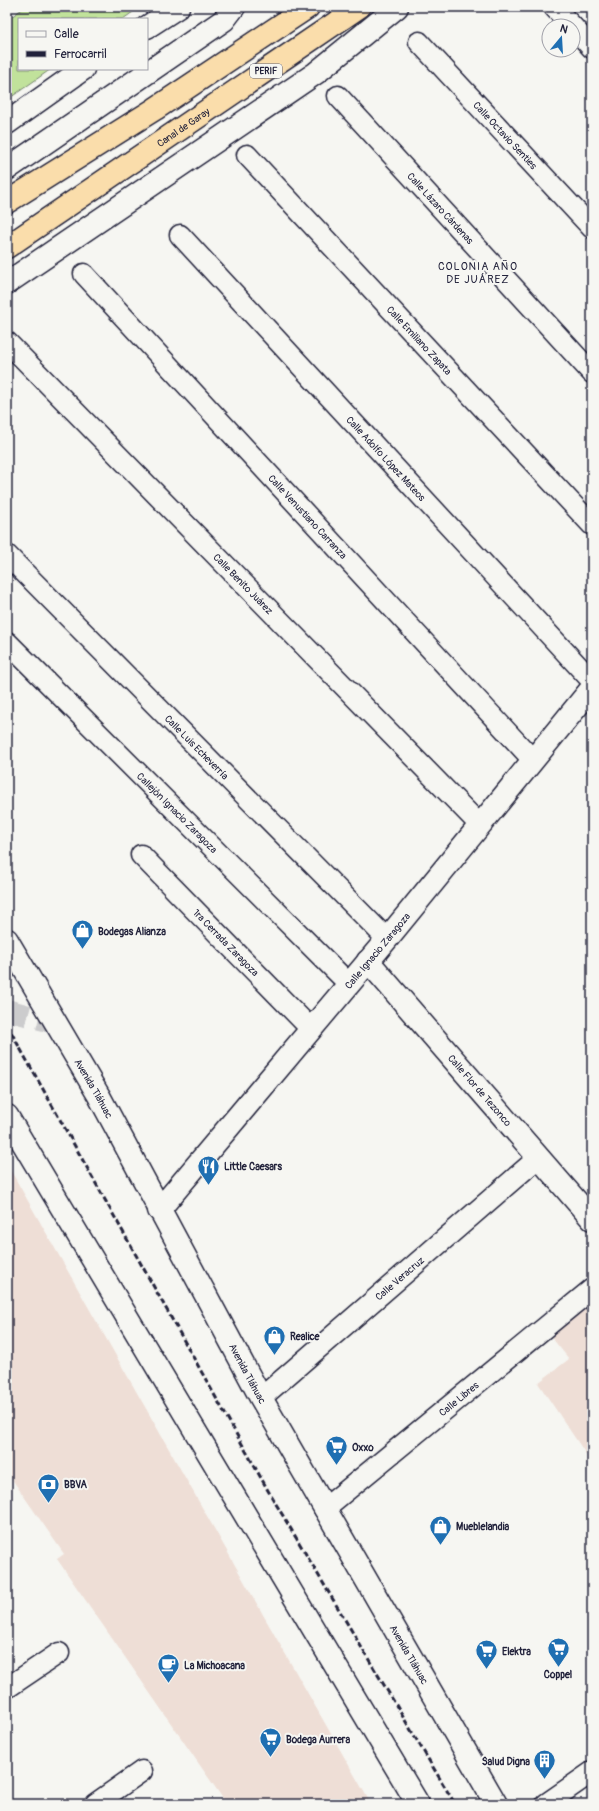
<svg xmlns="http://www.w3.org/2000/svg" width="599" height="1811" font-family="Pangolin,sans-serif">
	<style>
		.built { fill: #eeded6 }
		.green { fill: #c1e29b; stroke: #72826b }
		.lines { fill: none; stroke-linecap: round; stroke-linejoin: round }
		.trunk-tunnel { stroke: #cccccd; stroke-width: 22; stroke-dasharray: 22 11; stroke-linecap: butt }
		.minor-casing { stroke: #22223b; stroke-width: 23 }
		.tertiary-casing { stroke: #22223b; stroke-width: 25 }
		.secondary-casing { stroke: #22223b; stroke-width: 25 }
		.trunk-casing { stroke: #22223b; stroke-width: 25 }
		.minor { stroke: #f6f6f2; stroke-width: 20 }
		.tertiary { stroke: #f6f6f2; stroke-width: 22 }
		.secondary { stroke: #f6f6f2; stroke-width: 22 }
		.trunk { stroke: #faddab; stroke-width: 22 }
		.rail { stroke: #22223b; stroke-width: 3; stroke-dasharray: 6 3; stroke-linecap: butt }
		.labels { text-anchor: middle; stroke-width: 4; stroke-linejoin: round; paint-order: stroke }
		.shield { fill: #f6f6f2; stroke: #626272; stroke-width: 1 }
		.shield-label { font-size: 9px; font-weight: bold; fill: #22223b }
		.street-label { font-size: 10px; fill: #22223b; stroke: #f6f6f2 }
		.poi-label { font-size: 10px; font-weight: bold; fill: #22223b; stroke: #f6f6f2; text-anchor: start }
		.neighbourhood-label { font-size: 11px; letter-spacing: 1px; fill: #22223b; stroke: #f6f6f2 }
	</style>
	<rect width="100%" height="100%" fill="#f6f6f2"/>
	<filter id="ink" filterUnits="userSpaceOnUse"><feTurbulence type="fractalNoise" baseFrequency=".025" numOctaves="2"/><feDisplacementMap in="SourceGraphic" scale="8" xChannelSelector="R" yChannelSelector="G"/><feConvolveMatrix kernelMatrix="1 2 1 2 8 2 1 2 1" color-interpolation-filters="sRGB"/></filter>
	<g filter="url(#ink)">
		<!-- built -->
		<path class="built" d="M7,1164L286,1655L371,1804H219L224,1800L57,1559L64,1554L7,1472Z
			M592,1298V1463L538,1383L569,1359L548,1333Z"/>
		<!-- green -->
		<path class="green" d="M25,7H140L123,19H19V69H51L7,100V20Z"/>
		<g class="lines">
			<!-- trunk-tunnel -->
			<path class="trunk-tunnel" d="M7,1010L55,1023"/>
			<defs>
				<g id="minor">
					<path d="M554,7L572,26"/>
					<path d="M573,27L592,48"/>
					<path id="s1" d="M419,42L592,228"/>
					<path id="s2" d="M338,96L592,373"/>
					<path id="s3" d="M247,155L592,525"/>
					<path id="s4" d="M180,235L592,681"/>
					<path id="s5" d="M84,274L532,759"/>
					<path id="s6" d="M7,342L479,824"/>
					<path id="s7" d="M7,555L387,939"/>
					<path id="s8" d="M7,642L348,983"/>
					<path id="s9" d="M141,855L311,1029"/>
					<path id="s10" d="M261,1398L538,1158"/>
					<path id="s11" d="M324,1509L592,1289"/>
					<path d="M7,1688L59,1653"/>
					<path d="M95,1804L142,1771"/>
					<path d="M546,1804L592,1772"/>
				</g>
				<g id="tertiary">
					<path id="s12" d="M368,961L592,1219"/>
					<path id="s13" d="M159,1210L387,939L592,688"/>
				</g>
				<g id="secondary">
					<path d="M147,27L178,7"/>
					<path d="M7,123L83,69"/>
					<path d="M7,169L224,20L234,7"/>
					<path d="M7,283L316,73L397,7"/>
					<path id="s14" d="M7,940L99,1096L261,1398L496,1804"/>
					<path d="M7,1116L418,1804"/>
				</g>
				<g id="trunk">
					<path d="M7,202L155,109L308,7"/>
					<path id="s15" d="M7,247L359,7"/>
				</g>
			</defs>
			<!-- minor casing -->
			<use href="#minor" class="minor-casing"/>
			<!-- tertiary casing -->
			<use href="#tertiary" class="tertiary-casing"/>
			<!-- secondary casing -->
			<use href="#secondary" class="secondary-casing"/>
			<!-- trunk casing -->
			<use href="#trunk" class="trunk-casing"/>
			<!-- minor -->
			<use href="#minor" class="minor"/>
			<!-- tertiary -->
			<use href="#tertiary" class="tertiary"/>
			<!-- secondary -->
			<use href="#secondary" class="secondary"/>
			<!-- trunk -->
			<use href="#trunk" class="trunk"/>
			<!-- rail -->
			<path class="rail" d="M7,1025L270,1494L455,1804"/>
		</g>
	</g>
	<!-- icons -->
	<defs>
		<symbol id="shop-pin" viewBox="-11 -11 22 30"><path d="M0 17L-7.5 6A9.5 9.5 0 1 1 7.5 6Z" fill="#1f6fb2" stroke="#f6f6f2"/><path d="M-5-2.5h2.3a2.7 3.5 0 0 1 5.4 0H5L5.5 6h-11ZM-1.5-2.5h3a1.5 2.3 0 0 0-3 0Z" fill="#fff"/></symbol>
		<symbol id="restaurant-pin" viewBox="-11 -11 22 30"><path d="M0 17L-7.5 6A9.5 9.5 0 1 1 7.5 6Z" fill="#1f6fb2" stroke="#f6f6f2"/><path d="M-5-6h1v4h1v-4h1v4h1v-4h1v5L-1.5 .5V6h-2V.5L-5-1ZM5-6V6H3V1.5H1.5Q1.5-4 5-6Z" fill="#fff"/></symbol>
		<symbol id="supermarket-pin" viewBox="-11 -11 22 30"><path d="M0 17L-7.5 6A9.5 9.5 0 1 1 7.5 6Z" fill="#1f6fb2" stroke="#f6f6f2"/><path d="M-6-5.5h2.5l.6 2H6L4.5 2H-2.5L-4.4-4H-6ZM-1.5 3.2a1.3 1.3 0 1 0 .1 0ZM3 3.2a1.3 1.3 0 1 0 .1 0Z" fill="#fff"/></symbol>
		<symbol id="bank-pin" viewBox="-11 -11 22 30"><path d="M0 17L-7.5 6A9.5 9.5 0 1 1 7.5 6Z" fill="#1f6fb2" stroke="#f6f6f2"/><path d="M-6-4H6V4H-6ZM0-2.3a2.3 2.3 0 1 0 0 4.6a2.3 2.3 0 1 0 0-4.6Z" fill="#fff"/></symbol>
		<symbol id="cafe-pin" viewBox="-11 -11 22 30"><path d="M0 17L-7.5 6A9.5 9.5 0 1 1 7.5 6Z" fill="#1f6fb2" stroke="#f6f6f2"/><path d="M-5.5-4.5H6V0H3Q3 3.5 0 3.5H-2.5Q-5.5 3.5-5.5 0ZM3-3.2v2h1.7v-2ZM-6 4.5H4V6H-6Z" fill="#fff"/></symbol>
		<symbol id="building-pin" viewBox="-11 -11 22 30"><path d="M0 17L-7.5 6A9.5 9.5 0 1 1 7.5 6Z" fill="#1f6fb2" stroke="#f6f6f2"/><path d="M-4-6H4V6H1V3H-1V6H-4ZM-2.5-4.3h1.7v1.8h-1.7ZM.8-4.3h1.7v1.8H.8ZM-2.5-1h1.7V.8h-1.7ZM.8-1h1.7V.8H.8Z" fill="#fff"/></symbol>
	</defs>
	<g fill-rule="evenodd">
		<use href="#shop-pin" x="70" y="918" width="25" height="34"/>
		<use href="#restaurant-pin" x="196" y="1154" width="25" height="34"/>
		<use href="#shop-pin" x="262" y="1324" width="25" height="34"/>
		<use href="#supermarket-pin" x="324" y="1434" width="25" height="34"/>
		<use href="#bank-pin" x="36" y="1472" width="25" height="34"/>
		<use href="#shop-pin" x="428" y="1514" width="25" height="34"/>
		<use href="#supermarket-pin" x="546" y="1636" width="25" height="34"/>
		<use href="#supermarket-pin" x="474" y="1638" width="25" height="34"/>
		<use href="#cafe-pin" x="156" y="1652" width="25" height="34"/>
		<use href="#supermarket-pin" x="258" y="1726" width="25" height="34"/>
		<use href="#building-pin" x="532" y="1748" width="25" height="34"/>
	</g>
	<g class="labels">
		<!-- shield labels -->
		<rect class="shield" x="250" y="64" width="32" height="14" rx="3"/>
		<g class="shield-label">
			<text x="266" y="74">PERIF</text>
		</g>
		<!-- street labels -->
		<g class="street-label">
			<text dy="4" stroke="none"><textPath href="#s15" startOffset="213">Canal de Garay</textPath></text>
			<text dy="4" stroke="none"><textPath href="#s1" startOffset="127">Calle Octavio Senties</textPath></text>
			<text dy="4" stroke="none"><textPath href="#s2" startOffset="152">Calle Lázaro Cárdenas</textPath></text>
			<text dy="4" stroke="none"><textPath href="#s3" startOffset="253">Calle Emiliano Zapata</textPath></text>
			<text dy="4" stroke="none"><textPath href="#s4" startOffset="304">Calle Adolfo López Mateos</textPath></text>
			<text dy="4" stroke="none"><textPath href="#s5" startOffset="330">Calle Venustiano Carranza</textPath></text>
			<text dy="4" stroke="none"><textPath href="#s6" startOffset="338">Calle Benito Juárez</textPath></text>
			<text dy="4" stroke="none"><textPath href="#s7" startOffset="270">Calle Luis Echeverría</textPath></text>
			<text dy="4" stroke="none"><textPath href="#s8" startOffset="241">Callejón Ignacio Zaragoza</textPath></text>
			<text dy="4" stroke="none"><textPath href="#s9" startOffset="122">1ra Cerrada Zaragoza</textPath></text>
			<text dy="4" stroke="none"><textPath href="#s13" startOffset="339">Calle Ignacio Zaragoza</textPath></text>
			<text dy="4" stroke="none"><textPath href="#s14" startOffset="172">Avenida Tláhuac</textPath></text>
			<text dy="4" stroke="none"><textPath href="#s12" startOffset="171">Calle Flor de Tezonco</textPath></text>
			<text dy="4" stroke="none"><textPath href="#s10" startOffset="183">Calle Veracruz</textPath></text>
			<text dy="4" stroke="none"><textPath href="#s14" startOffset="496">Avenida Tláhuac</textPath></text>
			<text dy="4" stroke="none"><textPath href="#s11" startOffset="174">Calle Libres</textPath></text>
			<text dy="4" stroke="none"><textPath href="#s14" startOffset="820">Avenida Tláhuac</textPath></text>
		</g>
		<!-- poi labels -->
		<g class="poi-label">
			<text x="98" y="935">Bodegas Alianza</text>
			<text x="224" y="1170">Little Caesars</text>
			<text x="290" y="1340">Realice</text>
			<text x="352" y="1451">Oxxo</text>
			<text x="64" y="1488">BBVA</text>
			<text x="456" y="1530">Mueblelandia</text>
			<text x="502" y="1655">Elektra</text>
			<text x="184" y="1669">La Michoacana</text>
			<text x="558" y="1678" text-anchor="middle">Coppel</text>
			<text x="286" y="1743">Bodega Aurrera</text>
			<text x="530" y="1765" text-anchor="end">Salud Digna</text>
		</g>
		<!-- neighbourhood labels -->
		<g class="neighbourhood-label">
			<text x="478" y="270">COLONIA AÑO<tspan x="478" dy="13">DE JUÁREZ</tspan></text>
		</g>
	</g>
	<!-- margin -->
	<rect width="599" height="1811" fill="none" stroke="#f6f6f2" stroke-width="24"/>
	<rect x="12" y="12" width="575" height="1787" fill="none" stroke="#22223b" stroke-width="1.5" filter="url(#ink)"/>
	<!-- legend -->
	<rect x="18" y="18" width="130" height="52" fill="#f6f6f2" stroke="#a1a1a9"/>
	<rect x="26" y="31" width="20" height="6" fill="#f6f6f2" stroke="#a1a1a9"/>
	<text x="54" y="38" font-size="12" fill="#22223b">Calle</text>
	<rect x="26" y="51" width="20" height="6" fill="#22223b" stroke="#a1a1a9"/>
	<text x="54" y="58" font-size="12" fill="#22223b">Ferrocarril</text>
	<!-- north arrow -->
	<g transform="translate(561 38) rotate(18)"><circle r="19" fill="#f6f6f2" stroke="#a1a1a9"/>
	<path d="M0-3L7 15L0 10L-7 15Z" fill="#1f6fb2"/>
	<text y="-6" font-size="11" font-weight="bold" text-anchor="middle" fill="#22223b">N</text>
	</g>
</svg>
